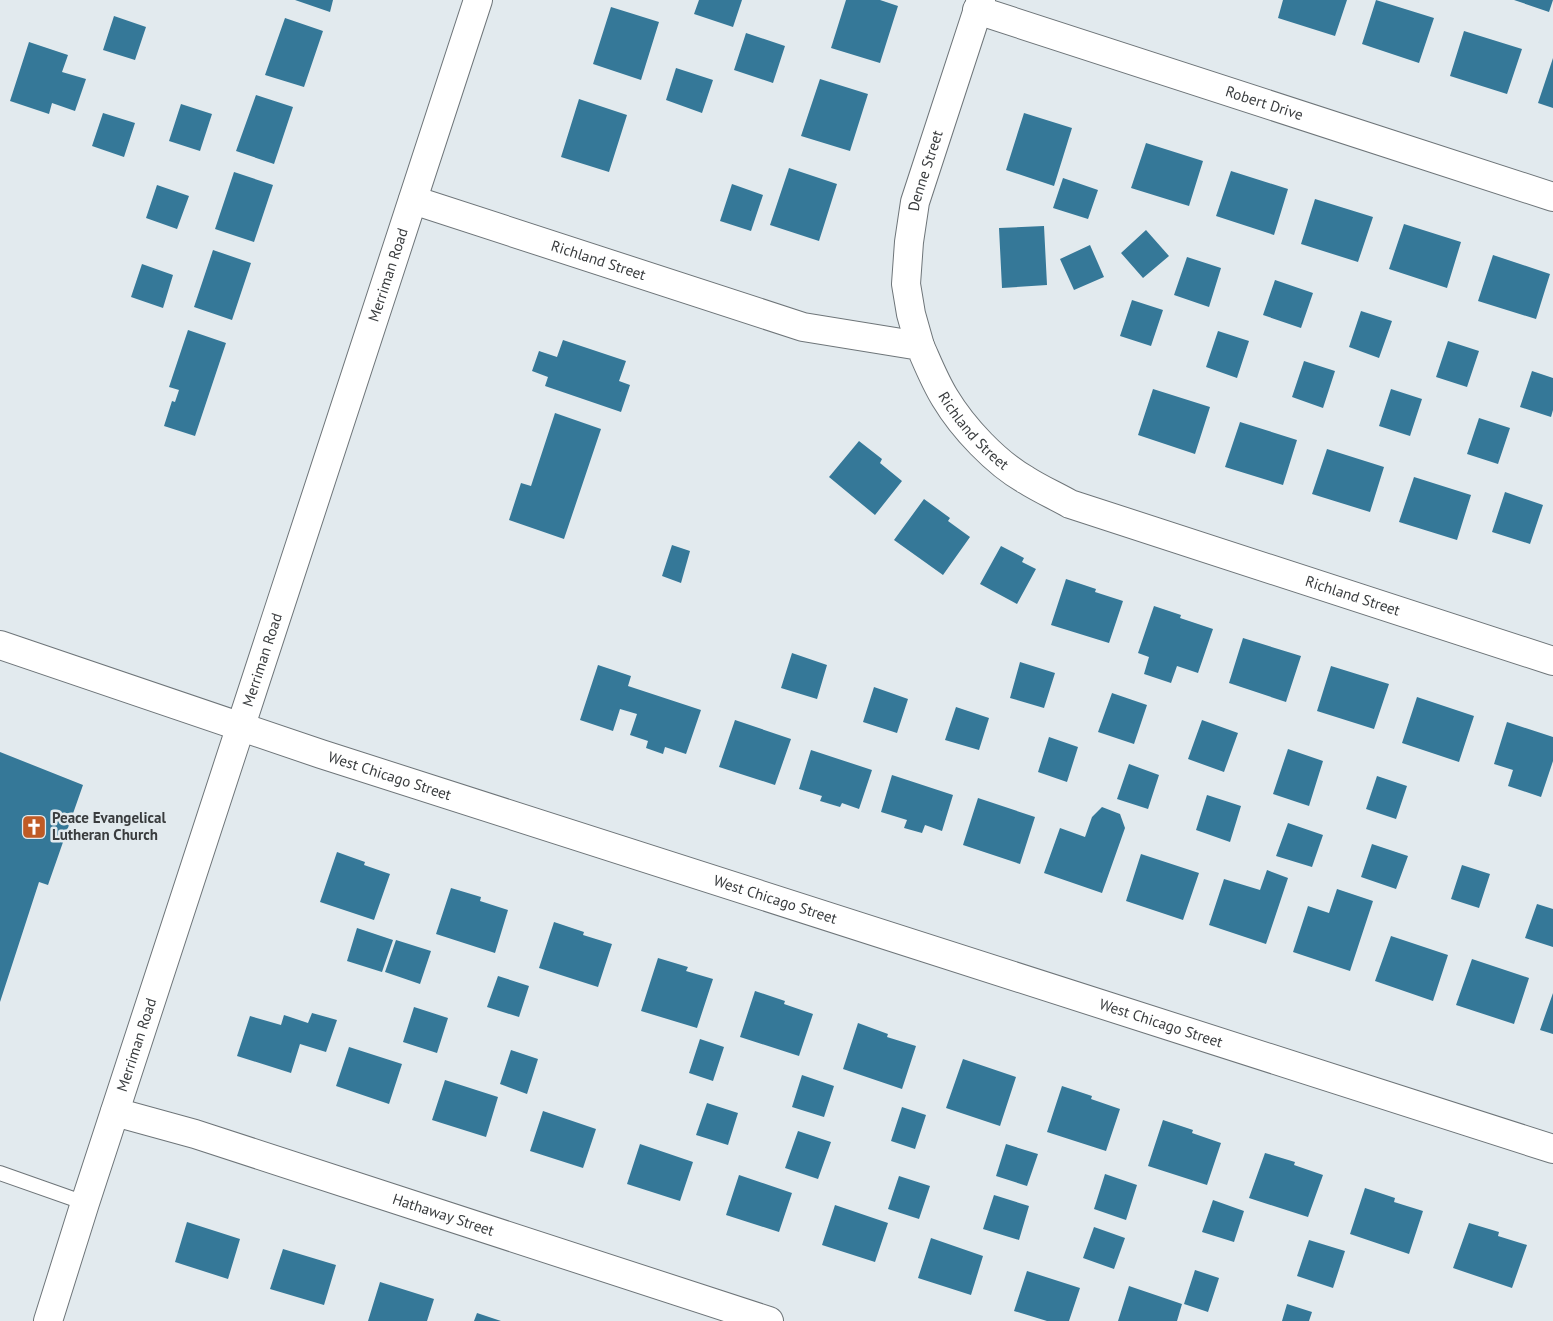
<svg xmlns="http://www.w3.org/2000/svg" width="1553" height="1321" font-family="'PT Sans',sans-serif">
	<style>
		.building { fill: #357898 }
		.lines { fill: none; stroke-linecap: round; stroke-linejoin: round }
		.lane-casing { stroke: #6e7579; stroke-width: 16 }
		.street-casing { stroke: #6e7579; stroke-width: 30 }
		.secondary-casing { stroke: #6e7579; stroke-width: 30 }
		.lane { stroke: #fff; stroke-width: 14 }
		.street { stroke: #fff; stroke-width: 28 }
		.secondary { stroke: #fff; stroke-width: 28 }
		.labels { text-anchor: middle; stroke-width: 5; stroke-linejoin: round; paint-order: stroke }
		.street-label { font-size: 15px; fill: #393c3e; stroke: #e2eaee }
		.poi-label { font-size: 15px; font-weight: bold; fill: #393c3e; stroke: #e2eaee; text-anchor: start }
	</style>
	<rect width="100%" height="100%" fill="#e2eaee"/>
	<!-- building -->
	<path class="building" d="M295,0H333L330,12Z
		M699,0H742L733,27L694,14Z
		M846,0H880L898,6L880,63L831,48Z
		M1283,0H1347L1335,36L1278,18Z
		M1376,0L1434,18L1419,63L1362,44Z
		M1514,0H1553L1549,12Z
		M611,7L659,22L641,80L593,64Z
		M114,16L146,27L135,60L103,50Z
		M285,18L323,31L304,87L265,75Z
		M1464,31L1522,49L1507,94L1450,76Z
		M746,33L785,46L773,83L734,70Z
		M29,42L68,55L62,72L86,79L75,111L52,103L49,114L10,101Z
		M1553,58V108L1538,103Z
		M676,68L713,80L702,113L666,100Z
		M820,79L868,94L850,151L801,136Z
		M256,95L293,107L274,164L236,151Z
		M579,99L627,115L609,172L561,157Z
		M181,104L212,114L200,151L169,141Z
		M103,113L135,123L124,157L92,146Z
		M1024,113L1072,128L1054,186L1006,170Z
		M1146,143L1203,161L1189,206L1131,188Z
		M789,168L837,184L819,241L770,225Z
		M1231,171L1288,189L1274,235L1216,216Z
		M234,172L273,185L254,242L215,229Z
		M1063,178L1098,190L1088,219L1053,208Z
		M732,184L763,195L751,231L720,221Z
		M157,185L189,196L177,229L146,218Z
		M1315,199L1373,217L1358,262L1301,244Z
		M1404,224L1461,242L1447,288L1389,269Z
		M1044,226L1047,285L1002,288L999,228Z
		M1146,230L1169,256L1143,278L1121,253Z
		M1090,245L1104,277L1074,290L1060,259Z
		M213,250L251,263L232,320L194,307Z
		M1493,255L1550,274L1536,319L1478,301Z
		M1187,257L1221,268L1209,307L1174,295Z
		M142,264L173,275L163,308L131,297Z
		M1275,280L1313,293L1301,328L1263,315Z
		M1132,300L1163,310L1151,346L1120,336Z
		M1361,311L1392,321L1379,358L1349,347Z
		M188,330L226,343L195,436L164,426L172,401L175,402L179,390L169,387Z
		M1218,331L1249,341L1237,378L1206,367Z
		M563,340L626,361L619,381L630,385L621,412L545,386L548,377L532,371L539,351L557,357Z
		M1448,341L1479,351L1467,387L1436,377Z
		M1304,361L1335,371L1323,408L1292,397Z
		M1532,371L1553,378V410L1551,417L1520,407Z
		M1153,389L1210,407L1195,454L1138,435Z
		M1391,389L1422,399L1410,436L1379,426Z
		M555,413L601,429L564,539L509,520L521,483L531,486Z
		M1479,418L1510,428L1498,464L1467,454Z
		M1240,422L1297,440L1283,485L1225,467Z
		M859,441L882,459L880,463L902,481L875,515L829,477Z
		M1327,449L1384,467L1370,512L1312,494Z
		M1414,477L1471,495L1457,540L1399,522Z
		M1505,492L1543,505L1530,544L1492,532Z
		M924,499L950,518L948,521L970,537L943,575L894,540Z
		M672,545L690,551L681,583L662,576Z
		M1001,546L1024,558L1022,562L1036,569L1017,604L980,584Z
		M1066,579L1096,589L1095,592L1123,601L1109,643L1051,625Z
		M1154,606L1181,615L1180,618L1213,629L1198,673L1177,666L1171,683L1144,674L1149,657L1138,653Z
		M1243,638L1301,656L1286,702L1229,683Z
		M792,653L827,665L817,699L781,688Z
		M1020,662L1055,673L1044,708L1010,698Z
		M598,665L631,676L628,686L701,710L686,754L665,747L663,754L646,748L648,741L630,735L637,714L620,709L613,731L580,720Z
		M1331,666L1389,684L1374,729L1317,711Z
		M874,687L908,699L897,733L863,722Z
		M1112,693L1147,705L1134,744L1098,732Z
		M1417,697L1474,716L1459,762L1402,743Z
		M956,707L989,718L979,750L945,740Z
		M735,720L791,739L775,785L719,767Z
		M1202,720L1238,733L1224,772L1188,759Z
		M1507,722L1553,737V761L1541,797L1508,786L1513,770L1494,764Z
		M1049,737L1078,747L1067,782L1038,772Z
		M1288,749L1323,761L1309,806L1273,794Z
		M811,750L872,770L859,809L842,803L840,807L820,801L822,796L799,789Z
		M0,752L83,785L48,885L39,882L0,1002Z
		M1129,764L1159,775L1148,809L1117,799Z
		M892,775L953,795L942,831L925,825L922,833L904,828L907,820L881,812Z
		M1377,776L1407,786L1396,819L1366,809Z
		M1207,795L1241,806L1230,842L1196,830Z
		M978,798L1035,817L1020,864L963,845Z
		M1102,807L1120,814L1125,828L1102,893L1044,873L1060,828L1085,837L1092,817Z
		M1288,823L1323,835L1312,867L1276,856Z
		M1372,844L1408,856L1396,889L1361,877Z
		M337,852L365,862L364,865L390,874L374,920L320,902Z
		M1141,854L1199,873L1183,920L1126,901Z
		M1462,865L1490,874L1479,908L1451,899Z
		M1267,870L1288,878L1266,944L1209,925L1224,879L1260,890Z
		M451,888L481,897L480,901L508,910L495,953L436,934Z
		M1337,889L1373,901L1350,971L1293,952L1308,906L1329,913Z
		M1537,904L1553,909V947L1525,938Z
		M554,922L584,932L583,935L612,944L598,987L539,968Z
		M357,928L393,940L382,972L347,961Z
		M1391,936L1448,955L1433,1001L1375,981Z
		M396,940L431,951L420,984L385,972Z
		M658,958L688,967L686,971L713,979L697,1028L641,1011Z
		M1472,959L1529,978L1514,1024L1456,1005Z
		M498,976L529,986L519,1017L487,1007Z
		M755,991L785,1001L784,1004L813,1014L799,1056L740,1037Z
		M1553,993V1034L1540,1030Z
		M414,1007L448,1018L437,1053L403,1042Z
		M312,1013L337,1020L326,1052L300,1044L291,1073L237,1056L250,1016L281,1025L284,1015L308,1023Z
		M858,1023L888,1034L887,1037L916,1046L902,1089L843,1069Z
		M700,1039L724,1047L713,1081L689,1073Z
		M349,1047L402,1064L389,1104L336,1086Z
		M511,1050L538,1059L527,1094L500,1084Z
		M963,1059L1016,1077L1000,1126L946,1108Z
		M802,1075L834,1086L824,1117L792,1107Z
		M445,1080L498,1097L486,1137L432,1120Z
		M1062,1086L1092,1096L1091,1099L1120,1109L1106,1151L1047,1132Z
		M707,1103L738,1113L728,1145L696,1135Z
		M902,1107L926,1115L915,1149L891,1141Z
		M543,1111L596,1129L583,1168L530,1151Z
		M1163,1120L1193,1130L1192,1133L1221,1143L1207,1185L1148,1166Z
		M798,1131L831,1142L818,1179L785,1168Z
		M640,1144L693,1162L680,1201L627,1184Z
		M1006,1144L1038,1154L1027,1186L996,1176Z
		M1265,1153L1295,1162L1294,1165L1323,1175L1308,1217L1249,1198Z
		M1105,1174L1137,1185L1126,1220L1094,1209Z
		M739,1175L792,1193L779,1232L726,1215Z
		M899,1176L930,1186L919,1219L888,1209Z
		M1365,1188L1395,1198L1394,1202L1423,1211L1409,1254L1350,1234Z
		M994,1195L1029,1206L1019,1240L983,1229Z
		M1213,1200L1244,1211L1234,1242L1202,1232Z
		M835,1205L888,1223L875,1262L822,1245Z
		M187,1222L240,1239L228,1279L175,1262Z
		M1469,1223L1499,1232L1498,1236L1527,1245L1512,1288L1453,1268Z
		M1094,1227L1125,1238L1114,1269L1083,1258Z
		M931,1238L983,1256L971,1295L918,1278Z
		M1309,1240L1345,1251L1333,1288L1297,1276Z
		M283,1249L336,1265L324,1305L270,1289Z
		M1195,1270L1219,1278L1208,1312L1184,1304Z
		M1027,1271L1080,1288L1069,1321H1047L1014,1311Z
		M380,1282L434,1299L427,1321H368Z
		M1129,1286L1182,1304L1177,1321H1118Z
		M1287,1304L1312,1312L1309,1321H1282Z
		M477,1313L501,1321H474Z"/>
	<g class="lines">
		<defs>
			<path id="lane" d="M0,1173L85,1203"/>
			<g id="street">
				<path id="s1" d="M977,10L1553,197"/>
				<path id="s2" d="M413,200L803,327L920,346C928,364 935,382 945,398C963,428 996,463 1026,480C1040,489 1056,496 1070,504L1553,661"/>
				<path id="s3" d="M920,346L911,314L906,284L909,242L915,202L981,0"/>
				<path id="s4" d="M0,645L321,754L1553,1149"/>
				<path id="s5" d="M115,1112L195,1134L769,1321"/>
			</g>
			<g id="secondary">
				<path id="s6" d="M48,1321L85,1203L478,0"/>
			</g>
		</defs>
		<!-- lane casing -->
		<use href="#lane" class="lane-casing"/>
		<!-- street casing -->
		<use href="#street" class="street-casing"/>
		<!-- secondary casing -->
		<use href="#secondary" class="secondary-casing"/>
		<!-- lane -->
		<use href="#lane" class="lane"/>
		<!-- street -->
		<use href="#street" class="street"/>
		<!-- secondary -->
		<use href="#secondary" class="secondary"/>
	</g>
	<!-- icons -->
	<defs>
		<symbol id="church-square" viewBox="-11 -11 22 22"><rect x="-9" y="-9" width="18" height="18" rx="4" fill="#bf5b26" stroke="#e2eaee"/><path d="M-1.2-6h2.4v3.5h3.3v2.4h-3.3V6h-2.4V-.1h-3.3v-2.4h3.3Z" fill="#fff"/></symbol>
	</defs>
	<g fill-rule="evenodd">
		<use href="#church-square" x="20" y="813" width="28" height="28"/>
	</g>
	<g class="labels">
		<!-- street labels -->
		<g class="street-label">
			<text dy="5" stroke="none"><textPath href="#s1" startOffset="302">Robert Drive</textPath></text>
			<text dy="5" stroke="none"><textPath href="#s3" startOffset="179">Denne Street</textPath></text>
			<text dy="5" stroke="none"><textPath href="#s2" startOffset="195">Richland Street</textPath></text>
			<text dy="5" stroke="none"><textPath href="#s6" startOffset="1100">Merriman Road</textPath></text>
			<text dy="5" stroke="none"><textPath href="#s2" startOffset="630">Richland Street</textPath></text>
			<text dy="5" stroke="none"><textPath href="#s2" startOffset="1050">Richland Street</textPath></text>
			<text dy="5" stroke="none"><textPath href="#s6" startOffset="695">Merriman Road</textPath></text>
			<text dy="5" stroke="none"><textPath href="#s4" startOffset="411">West Chicago Street</textPath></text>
			<text dy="5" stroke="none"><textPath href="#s4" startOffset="816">West Chicago Street</textPath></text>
			<text dy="5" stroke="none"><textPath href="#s4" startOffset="1221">West Chicago Street</textPath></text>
			<text dy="5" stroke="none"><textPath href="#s6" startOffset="290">Merriman Road</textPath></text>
			<text dy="5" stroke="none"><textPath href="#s5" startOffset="344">Hathaway Street</textPath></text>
		</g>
		<!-- poi labels -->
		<g class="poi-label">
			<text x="52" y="823">Peace Evangelical<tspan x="52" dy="17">Lutheran Church</tspan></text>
		</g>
	</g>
</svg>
